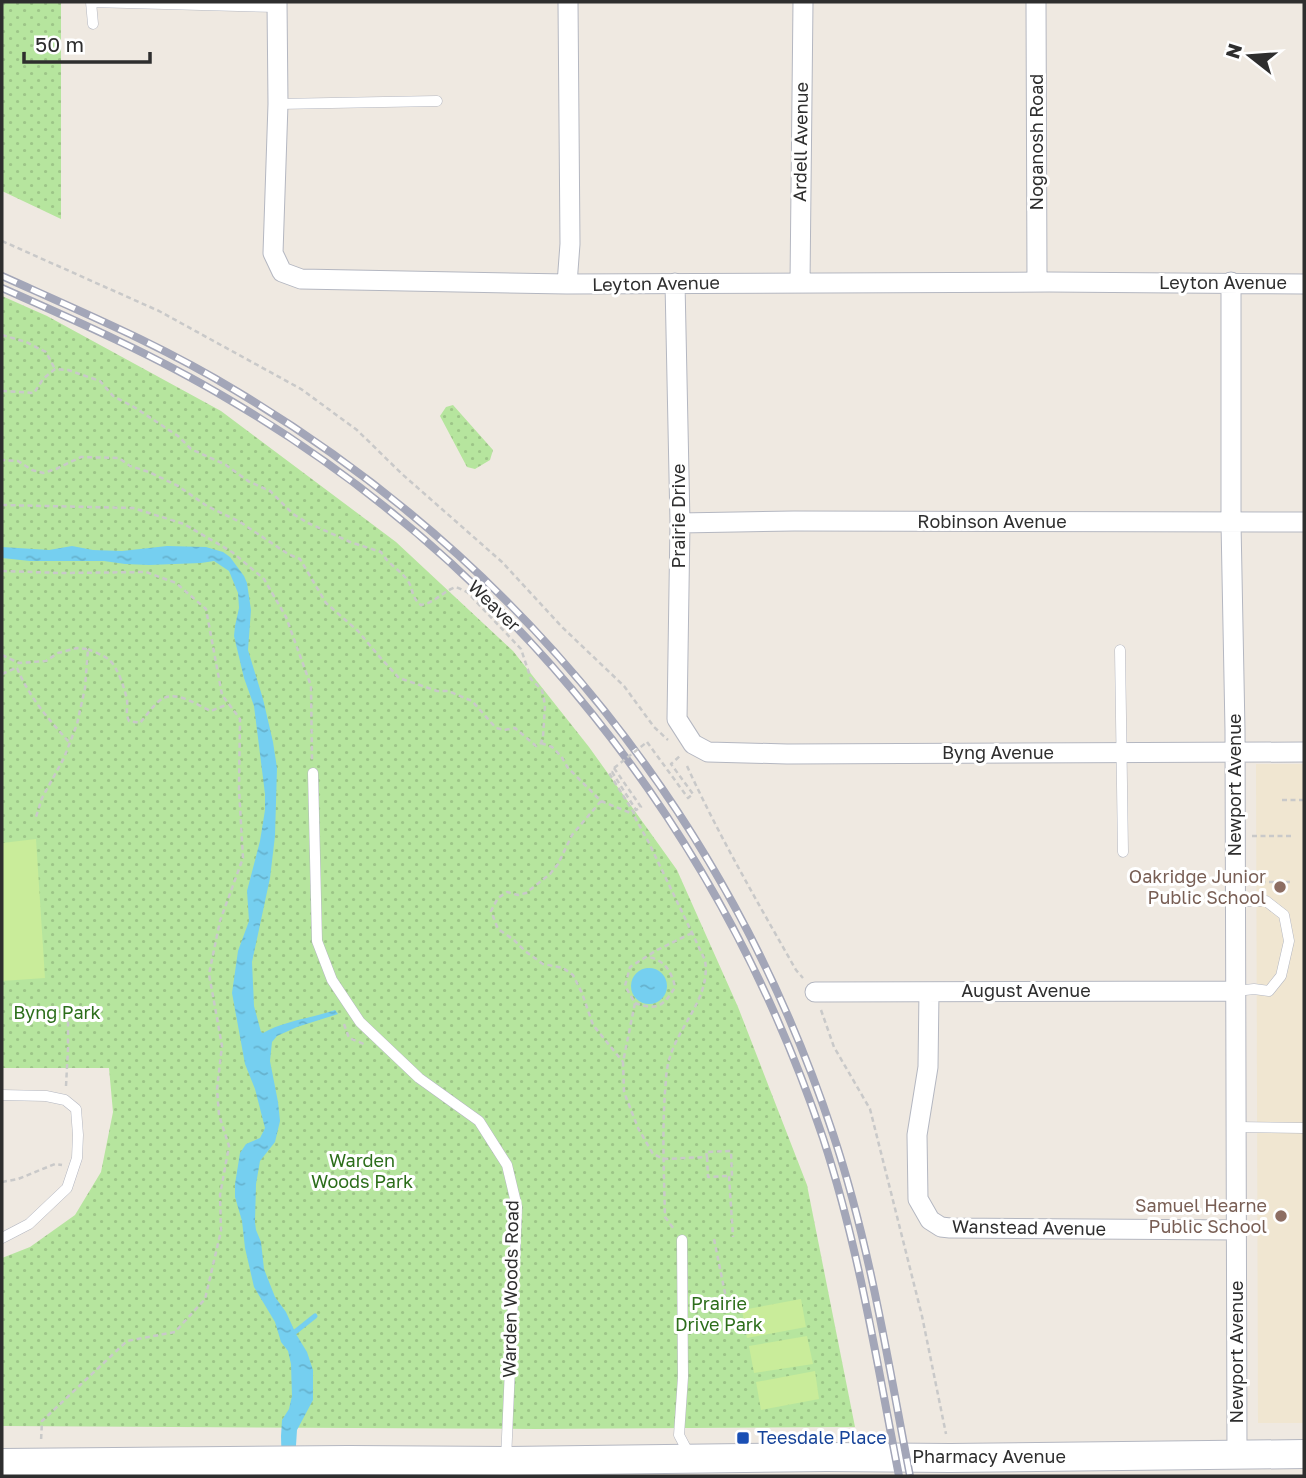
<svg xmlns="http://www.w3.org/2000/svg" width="1306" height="1478" font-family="'Golos Text',sans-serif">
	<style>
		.education { fill: #f0e6d1 }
		.park { fill: url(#park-dots) }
		.pitch { fill: #c9ec9a }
		.water { fill: url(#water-ripples) }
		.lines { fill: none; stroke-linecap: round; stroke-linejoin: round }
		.stream { stroke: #75cff0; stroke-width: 5 }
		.lane-casing { stroke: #b4b7c1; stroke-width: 11 }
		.street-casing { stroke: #b4b7c1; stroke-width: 21 }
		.secondary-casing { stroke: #b4b7c1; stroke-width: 30 }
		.path { stroke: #c9c9c9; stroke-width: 2.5; stroke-dasharray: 5 3.5; stroke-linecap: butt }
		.lane { stroke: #fff; stroke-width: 10 }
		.street { stroke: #fff; stroke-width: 19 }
		.secondary { stroke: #fff; stroke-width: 28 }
		.rail-casing { stroke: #a3a6b8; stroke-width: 8 }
		.rail { stroke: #fff; stroke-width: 5; stroke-dasharray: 16; stroke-linecap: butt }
		.path-bridge { stroke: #c9c9c9; stroke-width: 2.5; stroke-dasharray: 5 3.5; stroke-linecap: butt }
		.education-dot { fill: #8d6e63; stroke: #fff; stroke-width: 2.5 }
		.transit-dot { fill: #1a4fb4; stroke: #fff; stroke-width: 2.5 }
		.labels { text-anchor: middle; stroke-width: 6; stroke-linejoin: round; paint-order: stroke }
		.street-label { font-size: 18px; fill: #2e2e2e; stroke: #fff }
		.education-label { font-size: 18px; fill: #785e54; stroke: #fff; text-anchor: end }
		.park-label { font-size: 18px; fill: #2c6e1b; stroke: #fff }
		.transit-label { font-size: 18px; fill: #164399; stroke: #fff; text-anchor: start }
	</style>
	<defs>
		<pattern id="park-dots" width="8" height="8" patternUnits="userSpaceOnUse" patternTransform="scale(1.75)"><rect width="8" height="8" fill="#b6e59e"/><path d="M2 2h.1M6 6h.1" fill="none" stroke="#9dc588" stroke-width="1.8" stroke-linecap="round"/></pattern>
		<pattern id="water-ripples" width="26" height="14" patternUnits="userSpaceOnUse" patternTransform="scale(1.75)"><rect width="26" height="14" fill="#75cff0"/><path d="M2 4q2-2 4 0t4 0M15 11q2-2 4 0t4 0" fill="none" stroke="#66b2ce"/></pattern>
	</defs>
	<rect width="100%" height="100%" fill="#efe9e1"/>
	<!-- education -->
	<path class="education" d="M1256,764H1304V1423H1258Z"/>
	<!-- park -->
	<path class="park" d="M2,2H61V219L2,191Z
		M2,296L47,316L221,411L396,542L513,651L589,747L677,870L738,1007L807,1185L855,1427L536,1429L2,1426V1258L30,1247L75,1215L101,1172L113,1112L109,1068H2Z
		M453,405L493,450L490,460L475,469L467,467L440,416L446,407Z"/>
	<!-- pitch -->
	<path class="pitch" d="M36,839L45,978L2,981V843Z
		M801,1299L806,1327L747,1338L742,1310Z
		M807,1336L813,1364L754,1373L749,1346Z
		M815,1371L819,1399L761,1410L756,1382Z"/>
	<!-- water -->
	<path class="water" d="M72,546L93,550L122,551L167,546L206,547L223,552L230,557L244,576L247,583L251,610L248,650L263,699L273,742L277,768L275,836L270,878L252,962L254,1006L261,1032L263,1033C284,1021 312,1018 335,1010L338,1014L297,1027L277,1036L272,1042L270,1061L278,1102L280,1121L275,1142L260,1161L256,1184L255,1222L256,1230L261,1242L264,1269L275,1297L286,1312L296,1334L307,1352L313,1370V1400L297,1430L294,1476H282L281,1436L282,1420L289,1409L292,1396L291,1364L288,1351L281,1342L275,1322L254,1287L245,1248L242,1221L235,1197V1184L240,1153L246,1144L260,1138L265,1128L255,1089L245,1064L232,993L238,951L249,921L247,891L260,841L265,810V794L254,706L244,678L234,636L235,626L239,608L238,593L229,571L214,561L201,563L149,565L125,564L104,561H30L2,558V547L49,550Z
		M631 986a18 18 0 1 1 36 0a18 18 0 1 1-36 0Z"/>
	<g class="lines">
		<!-- stream -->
		<path class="stream" d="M290,1336L315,1316"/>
		<defs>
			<path id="lane" d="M93,24L91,2L277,7
				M278,104L437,101
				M1120,650L1123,852
				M313,773L317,941L332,980L360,1022L419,1078L479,1121L507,1165L517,1207L506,1460
				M1236,901H1266L1284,915L1289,941L1281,976L1269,991L1254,989L1236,991
				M2,1095L46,1096L65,1100L76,1109L78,1135L77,1158L67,1188L29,1224L2,1238
				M1237,1127L1303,1128
				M682,1240L683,1377L679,1435L689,1454"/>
			<path id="street" d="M277,2L278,104L273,253L282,272L301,279L567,284L1049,282L1304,284
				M1036,2L1037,282
				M1231,282V523L1235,730L1237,1455
				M675,283L680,523L677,719L693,744L708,752L787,754L1304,752
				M800,283L803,2
				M567,284L570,244L568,2
				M680,523L794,521L1304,522
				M815,992L1236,991
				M929,992L928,1067L917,1135L918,1199L930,1220L941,1227L950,1228L1237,1230"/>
			<path id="secondary" d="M2,1463L349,1460L506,1461L826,1457L950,1458L1304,1454"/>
		</defs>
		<!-- lane casing -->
		<use href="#lane" class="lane-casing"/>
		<!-- street casing -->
		<use href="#street" class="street-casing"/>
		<!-- secondary casing -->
		<use href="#secondary" class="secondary-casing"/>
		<!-- path -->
		<path class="path" d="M2,241L159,311L301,389L357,430L402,474L502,562L562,627L624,686L654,727L668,740
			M2,335L26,342L46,352L55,369
			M2,391L34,393L43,379L55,369L68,370L100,381L113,396L134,407L178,436L191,449L226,465L248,481L270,491L293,514L308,523L350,542L381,552C389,566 400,569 408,581C414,590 410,596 421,605C435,603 443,591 456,587L467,592L521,649L531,679L542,690L545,705L543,737L541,743L536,746L515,728L504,730L496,728L472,701L448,691H437L399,678L378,655L358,631L326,603L300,559L288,554L240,522L207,506L178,486L149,472L130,466L119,458L81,457L56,469L43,473L32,470L18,461L2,460
			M2,505L133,508L184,524L232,552L264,579L286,617L311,686L312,760
			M2,571L61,573L146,572L176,583L206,609L222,695L240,719L239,789L243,858L220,921L209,974L222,1046L217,1089L219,1115L229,1146L220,1195L221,1231L205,1299L175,1332L127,1341L42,1421L41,1441
			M88,649C94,652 103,655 108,659C117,665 125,689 127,700C128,708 125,713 129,721L140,723C146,716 152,707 159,701C175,688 196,705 211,711L228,704
			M2,655L19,663L46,661L58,653L77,648L88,649L85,688L77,724L64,758L42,798L35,820
			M17,668C29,697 49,720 70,743
			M2,674L18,667
			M647,742L688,798L693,794L671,764L681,755
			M541,743L552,747L561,756L568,768L601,801L633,814
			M687,766C719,836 758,903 796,970L803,978
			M614,768L641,807L636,810L612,772L609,773L634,813L633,814L648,841L705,960C711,998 679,1024 669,1060C666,1070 666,1082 665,1092C662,1133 664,1175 665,1217L674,1229
			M1282,800H1304
			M601,801L572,835L558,864L550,874L526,893L518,895L507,892L498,898L491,911L498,929L514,940L525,951L543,964L563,968L573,975L582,993L593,1025L623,1062
			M1252,836H1291
			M1252,882H1290
			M692,933L657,950L630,967L625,986L635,1003L623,1062L624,1092L638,1128L653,1154L664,1159L707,1157L706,1152L731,1151L732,1176H729L733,1237
			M635,1003C657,1011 664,1006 675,987C672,972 664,959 647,957
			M821,1010L834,1047L870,1109L922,1316L946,1434
			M344,1024L349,1038L364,1044
			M66,1086L68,1049V1015
			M707,1157L708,1177L729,1176
			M2,1182L18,1179L55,1164L62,1165
			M714,1239L727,1303"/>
		<!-- lane -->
		<use href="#lane" class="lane"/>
		<!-- street -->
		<use href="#street" class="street"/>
		<!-- secondary -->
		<use href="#secondary" class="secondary"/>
		<defs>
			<path id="rail" d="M2,276C82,312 163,346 238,392C522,562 729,820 833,1134C870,1245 888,1362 910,1476
				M2,288C79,322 156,356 228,399C511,565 719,828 823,1138C859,1248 877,1363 899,1476"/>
		</defs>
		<!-- rail casing -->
		<use href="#rail" class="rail-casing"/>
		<!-- rail -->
		<use href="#rail" class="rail"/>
		<!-- path-bridge -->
		<path class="path-bridge" d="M614,768L647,742"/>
	</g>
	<!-- markers -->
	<g class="education-dot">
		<circle cx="1280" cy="887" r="7"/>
		<circle cx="1281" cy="1216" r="7"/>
	</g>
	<rect class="transit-dot" x="736" y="1431" width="14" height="14" rx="3.5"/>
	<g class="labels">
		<!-- street labels -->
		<g class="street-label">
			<text transform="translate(801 142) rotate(-89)" y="6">Ardell Avenue</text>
			<text transform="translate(1037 142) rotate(-90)" y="6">Noganosh Road</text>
			<text x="1223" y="289">Leyton Avenue</text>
			<text transform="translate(656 284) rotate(-1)" y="6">Leyton Avenue</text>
			<text transform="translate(679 516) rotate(-90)" y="6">Prairie Drive</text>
			<text x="992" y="528">Robinson Avenue</text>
			<text transform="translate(494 606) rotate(44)" y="6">Weaver</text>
			<text x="998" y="759">Byng Avenue</text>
			<text transform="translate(1235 785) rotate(-90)" y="6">Newport Avenue</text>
			<text x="1026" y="997">August Avenue</text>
			<text transform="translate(1029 1228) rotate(1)" y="6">Wanstead Avenue</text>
			<text transform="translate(511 1289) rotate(-89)" y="6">Warden Woods Road</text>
			<text transform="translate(1237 1352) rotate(-90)" y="6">Newport Avenue</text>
			<text x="989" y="1463">Pharmacy Avenue</text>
		</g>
		<!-- education labels -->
		<g class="education-label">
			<text x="1266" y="883">Oakridge Junior<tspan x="1266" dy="21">Public School</tspan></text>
			<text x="1267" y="1212">Samuel Hearne<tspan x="1267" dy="21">Public School</tspan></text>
		</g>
		<!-- park labels -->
		<g class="park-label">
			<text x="57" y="1019">Byng Park</text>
			<text x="362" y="1167">Warden<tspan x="362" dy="21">Woods Park</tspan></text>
			<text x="719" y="1310">Prairie<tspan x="719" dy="21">Drive Park</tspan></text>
		</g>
		<!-- transit labels -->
		<g class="transit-label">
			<text x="757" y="1444">Teesdale Place</text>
		</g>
	</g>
	<!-- border -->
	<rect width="1306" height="1478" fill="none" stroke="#2e2e2e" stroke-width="7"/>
	<!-- north arrow -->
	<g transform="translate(1250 56) rotate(287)" stroke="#ffffff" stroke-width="5" paint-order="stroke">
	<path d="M0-5L12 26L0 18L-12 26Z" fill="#2e2e2e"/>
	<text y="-10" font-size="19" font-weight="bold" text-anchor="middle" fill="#2e2e2e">N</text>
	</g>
	<!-- scale -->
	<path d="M24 52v10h126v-10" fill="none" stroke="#2e2e2e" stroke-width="3.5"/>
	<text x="35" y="52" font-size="21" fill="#2e2e2e" stroke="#ffffff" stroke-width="5" paint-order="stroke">50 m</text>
</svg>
